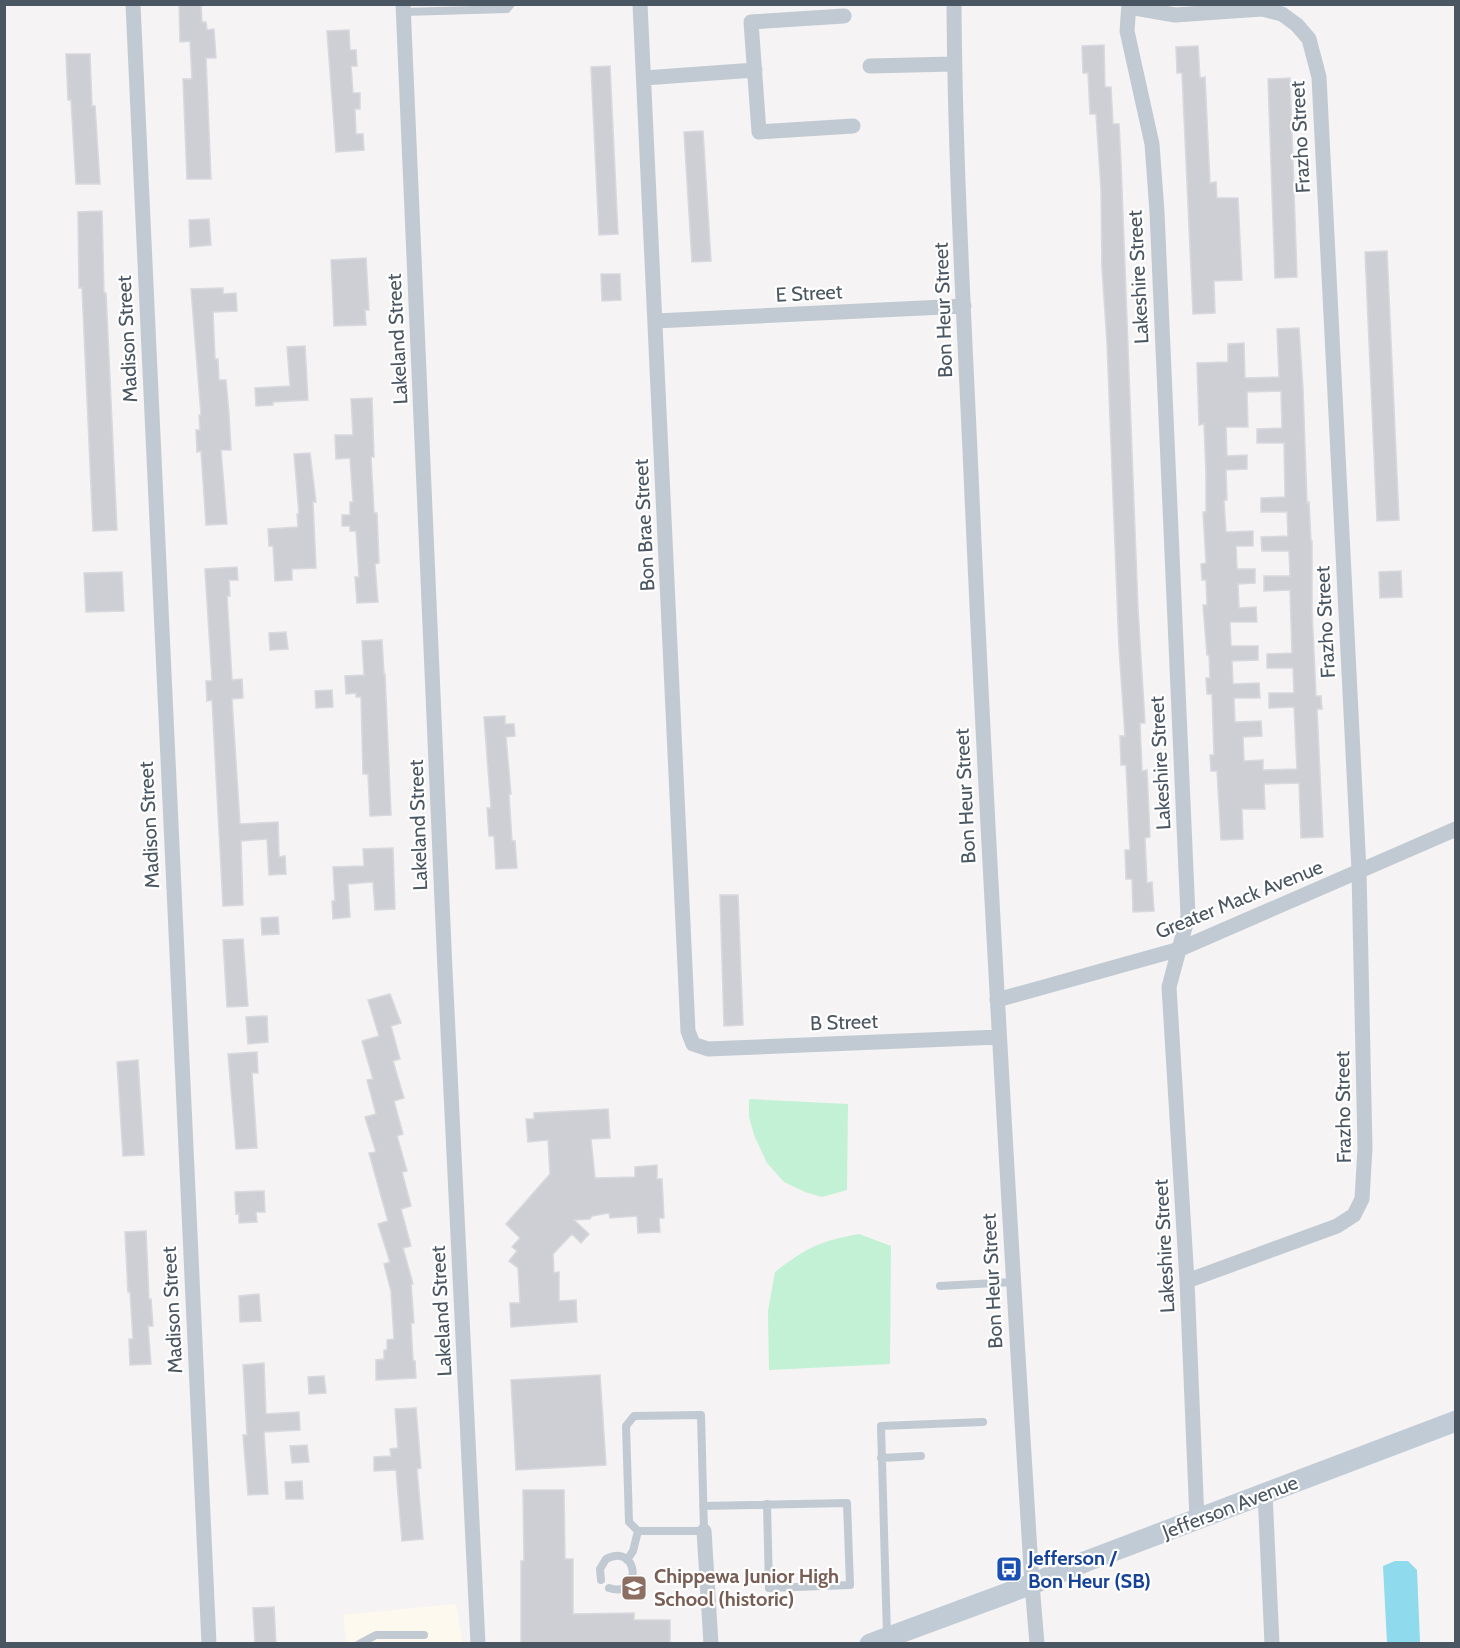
<svg xmlns="http://www.w3.org/2000/svg" width="1460" height="1648" font-family="Cabin,sans-serif">
	<style>
		.commercial { fill: #fdf9ef }
		.green { fill: #c3f1d5 }
		.water { fill: #90daee }
		.building { fill: #cdcfd5; stroke: #d7d9de; stroke-width: 1.5; fill-rule: evenodd }
		.lines { fill: none; stroke-linecap: round; stroke-linejoin: round }
		.service { stroke: #c1cad2; stroke-width: 8 }
		.minor { stroke: #c1cad2; stroke-width: 15 }
		.secondary { stroke: #c1cbd6; stroke-width: 21 }
		.labels { text-anchor: middle; stroke-width: 4.5; stroke-linejoin: round; paint-order: stroke }
		.street-label { font-size: 20px; fill: #4a5661; stroke: #fff }
		.transit-label { font-size: 20px; font-weight: bold; fill: #164399; stroke: #fff; text-anchor: start }
		.education-label { font-size: 20px; font-weight: bold; fill: #785e54; stroke: #fff; text-anchor: start }
	</style>
	<rect width="100%" height="100%" fill="#f5f3f3"/>
	<!-- commercial -->
	<path class="commercial" d="M456,1604L463,1643H347L343,1615Z"/>
	<!-- green -->
	<path class="green" d="M749,1099L848,1104L847,1190L822,1197L805,1192L784,1182L767,1163L754,1135L749,1117Z
		M859,1234L891,1246L890,1364L769,1370L768,1311L775,1272C806,1248 820,1241 859,1234Z"/>
	<!-- water -->
	<path class="water" d="M1395,1561H1408L1417,1570L1420,1643H1387L1383,1566Z"/>
	<!-- building -->
	<path class="building" d="M179,4H201L202,22H206L207,30L214,29L216,58H206L211,179H187L183,79H192L190,41L180,42Z
		M349,30L350,50H356L357,66H351L353,93H360V109H355L356,134H363L364,150L336,152L327,31Z
		M1104,45L1105,87H1111L1113,124H1119L1121,163L1138,609L1145,723H1140L1142,771L1147,770L1150,837L1145,838L1147,883L1152,882L1154,911L1133,912L1132,879H1126L1125,850H1130L1126,765H1121L1120,736H1125L1119,648L1107,343L1102,268L1101,190L1096,114H1090L1088,73H1083L1082,46Z
		M1198,46L1200,78L1205,77L1210,183L1216,182L1217,198H1238L1242,280L1214,281L1215,313L1193,314L1182,73H1177L1176,47Z
		M66,54H90L92,106H95L100,184H76L71,100H68Z
		M610,66L618,234L599,235L591,67Z
		M1290,78L1297,277L1275,278L1268,79Z
		M703,131L711,261L692,262L684,132Z
		M102,211L104,293H106L117,530L93,531L82,288H79L78,212Z
		M209,219L211,245L190,247L189,220Z
		M1387,251L1399,520L1377,521L1365,252Z
		M366,258L369,310H365L366,325L334,326L331,260Z
		M601,274H620L621,300L602,301Z
		M223,288V294L236,293L237,311L213,312L215,359H218L219,380H226L229,414L231,450H221L227,524L206,525L201,451L197,452L196,430H200L199,415H201L191,289Z
		M1299,328L1303,389L1307,503L1309,502L1311,541H1312V610L1316,696H1321L1322,709H1317L1323,837L1301,838L1299,783L1264,784L1265,809H1242L1243,839L1221,840L1217,771H1211L1210,755H1214L1212,694H1207L1206,678H1210L1209,655H1207L1203,605H1207L1206,580H1202L1201,564L1206,563L1203,512H1206V474L1204,424L1199,425L1197,363L1228,362V344L1244,343L1245,378L1279,377L1277,329ZM1281,391L1282,428L1257,429V443H1284L1285,497L1261,498V512H1287L1288,536L1261,537L1262,551H1289L1290,576H1264V591L1290,590L1292,653L1267,654V668H1293L1294,693H1269V708L1294,707L1297,769L1263,770V760L1244,761L1243,737L1262,736L1261,721L1235,722L1234,698H1260L1259,683L1233,684L1232,661L1258,660V646H1231L1230,622H1257L1256,607L1239,608L1238,584L1255,583V569H1237L1236,546H1253V531L1226,532L1224,500H1227L1226,470L1247,469V455L1227,456L1226,427H1248L1247,392Z
		M305,346L308,400L273,402V405L256,406L255,388L290,386L287,347Z
		M372,398L374,457H371L374,513H377L379,563L375,564L378,602L357,603L355,577H359L356,531H350V526H342V515H350V502H353L350,458L336,459L335,435H353L351,399Z
		M310,453L316,502H313L316,568L292,569V580L275,581L273,546H269L268,529L298,527L297,514H299L294,454Z
		M237,567L238,580H229L230,596H227L232,680L242,679L243,698L232,699L240,824L278,822L279,857L285,856L286,874L269,875L267,839L241,841L243,905L223,906L212,700L207,701L206,681H212L205,569Z
		M1401,571L1402,597L1380,598L1379,572Z
		M122,572L124,611L86,612L84,573Z
		M286,632L288,649L270,650L269,633Z
		M382,640L384,674H385L391,815L370,816L368,774H363L361,697H356V693L346,694L345,676L364,675L362,641Z
		M332,690L333,707L316,708L315,691Z
		M505,716V724H514L515,736L506,737L511,794H509L512,841H515L517,868L496,869L494,836H489L487,808H491L484,717Z
		M393,848L395,909L375,910L373,882L348,884L350,917L333,919L332,901H335L333,867L364,866L363,849Z
		M720,895H738L743,1025L724,1026Z
		M278,917L279,934L262,935L261,918Z
		M243,939L248,1006L227,1007L223,940Z
		M390,994L401,1023L391,1026L400,1059L393,1061L404,1098L394,1101L403,1134L397,1136L407,1171L402,1172L411,1206L401,1209L411,1246L403,1248L413,1284H411L414,1323H411L413,1361H415L416,1378L376,1380V1360L384,1359V1350H387V1340L394,1339L391,1291L384,1264L390,1262L378,1224L388,1221L369,1153L376,1152L365,1117L376,1114L367,1080L373,1079L362,1041L379,1036L368,1000Z
		M267,1016L268,1042L248,1044L246,1017Z
		M257,1052L258,1073H252L257,1148L236,1149L228,1054Z
		M138,1060L144,1155L123,1156L117,1062Z
		M608,1109L610,1138L591,1139L595,1178L635,1177V1167L657,1165V1179H662L664,1218H659L660,1232L638,1233L637,1216L610,1218L609,1213L592,1216L590,1219L574,1220L589,1234L581,1243L572,1234L553,1254L554,1273L559,1272V1301L576,1300L577,1322L511,1327L510,1303H520L518,1268L509,1261L517,1251L512,1247L520,1238L506,1224L550,1174L548,1140L528,1142L526,1119H534V1113Z
		M264,1191L265,1212H256L257,1222L239,1223V1213L236,1214L235,1192Z
		M146,1231L149,1299H151L153,1326H148L151,1364L130,1365L129,1339H133L130,1292H128L125,1232Z
		M259,1294L261,1321L240,1322L239,1296Z
		M264,1363L266,1414L299,1412L300,1430L264,1432L268,1494L248,1495L243,1435H247L243,1365Z
		M600,1375L606,1465L516,1470L511,1380Z
		M324,1376L326,1393L309,1394L308,1377Z
		M416,1408L421,1468L417,1469L423,1539L402,1541L396,1470L374,1471V1457L391,1456L390,1449L398,1448L395,1409Z
		M307,1445L309,1462L292,1463L290,1446Z
		M302,1481L303,1499H286L285,1482Z
		M523,1490H564L565,1559H573V1614L634,1613V1620H670V1644H521V1561H524Z
		M274,1607L276,1644H255L253,1608Z"/>
	<g class="lines">
		<!-- service -->
		<path class="service" d="M403,12L507,9L511,4
			M940,1286L1013,1282
			M701,1415L704,1531H638L629,1522L626,1426L634,1416Z
			M881,1458L921,1456
			M703,1506L847,1503L850,1585L769,1588L767,1504
			M627,1560L633,1551L638,1531
			M601,1580L600,1569L606,1559C639,1542 643,1599 609,1588
			M887,1636L881,1426L983,1422
			M359,1644L376,1635H424"/>
		<!-- minor -->
		<path class="minor" d="M133,4L209,1644
			M403,4L445,970L478,1644
			M640,4L688,1031L693,1044L708,1049L999,1037
			M954,4C955,161 964,317 971,473C987,844 1009,1214 1032,1584L1037,1644
			M1129,4L1127,31L1152,144L1157,212L1188,916L1169,987L1187,1281L1197,1520
			M1129,7L1175,15L1262,9L1282,14L1297,25L1309,39L1319,77L1359,871L1365,1148L1362,1199L1354,1215L1337,1226L1187,1281
			M844,16L751,22L759,132L853,126
			M870,66L954,64
			M644,78L755,70
			M656,321L964,306
			M997,1000L1180,949L1456,829
			M1265,1493L1272,1644
			M704,1531L711,1644"/>
		<!-- secondary -->
		<path class="secondary" d="M870,1644L1032,1584L1087,1561L1456,1421"/>
	</g>
	<!-- icons -->
	<defs>
		<symbol id="bus-square" viewBox="-11 -11 22 22"><rect x="-9" y="-9" width="18" height="18" rx="4" fill="#1a4fb4" stroke="#fff"/><path d="M-5-6H5V4H4V6H2V4H-2V6H-4V4H-5ZM-3.5-4V0h7V-4ZM-3.5 1.2v1.5H-2V1.2ZM2 1.2v1.5H3.5V1.2Z" fill="#fff"/></symbol>
		<symbol id="school-square" viewBox="-11 -11 22 22"><rect x="-9" y="-9" width="18" height="18" rx="4" fill="#8d6e63" stroke="#fff"/><path d="M0-5L7-2L0 1L-7-2ZM-4 1L0 2.5L4 1V4Q0 6-4 4Z" fill="#fff"/></symbol>
	</defs>
	<g fill-rule="evenodd">
		<use href="#bus-square" x="994" y="1554" width="30" height="30"/>
		<use href="#school-square" x="619" y="1573" width="30" height="30"/>
	</g>
	<g class="labels">
		<!-- street labels -->
		<g class="street-label">
			<text transform="translate(1300 137) rotate(-93)" y="7">Frazho Street</text>
			<text transform="translate(1138 277) rotate(-93)" y="7">Lakeshire Street</text>
			<text transform="translate(809 293) rotate(-3)" y="7">E Street</text>
			<text transform="translate(943 310) rotate(-92)" y="7">Bon Heur Street</text>
			<text transform="translate(127 339) rotate(-93)" y="7">Madison Street</text>
			<text transform="translate(397 339) rotate(-93)" y="7">Lakeland Street</text>
			<text transform="translate(644 525) rotate(-93)" y="7">Bon Brae Street</text>
			<text transform="translate(1325 622) rotate(-93)" y="7">Frazho Street</text>
			<text transform="translate(1160 763) rotate(-93)" y="7">Lakeshire Street</text>
			<text transform="translate(965 796) rotate(-93)" y="7">Bon Heur Street</text>
			<text transform="translate(149 825) rotate(-93)" y="7">Madison Street</text>
			<text transform="translate(418 825) rotate(-92)" y="7">Lakeland Street</text>
			<text transform="translate(1239 899) rotate(-22)" y="7">Greater Mack Avenue</text>
			<text transform="translate(844 1022) rotate(-2)" y="7">B Street</text>
			<text transform="translate(1343 1107) rotate(-91)" y="7">Frazho Street</text>
			<text transform="translate(1164 1246) rotate(-93)" y="7">Lakeshire Street</text>
			<text transform="translate(992 1281) rotate(-93)" y="7">Bon Heur Street</text>
			<text transform="translate(172 1310) rotate(-93)" y="7">Madison Street</text>
			<text transform="translate(441 1311) rotate(-93)" y="7">Lakeland Street</text>
			<text transform="translate(1230 1507) rotate(-21)" y="7">Jefferson Avenue</text>
		</g>
		<!-- transit labels -->
		<g class="transit-label">
			<text x="1028" y="1565">Jefferson /<tspan x="1028" dy="23">Bon Heur (SB)</tspan></text>
		</g>
		<!-- education labels -->
		<g class="education-label">
			<text x="654" y="1583">Chippewa Junior High<tspan x="654" dy="23">School (historic)</tspan></text>
		</g>
	</g>
	<!-- border -->
	<rect width="1460" height="1648" fill="none" stroke="#4a5661" stroke-width="12"/>
</svg>
